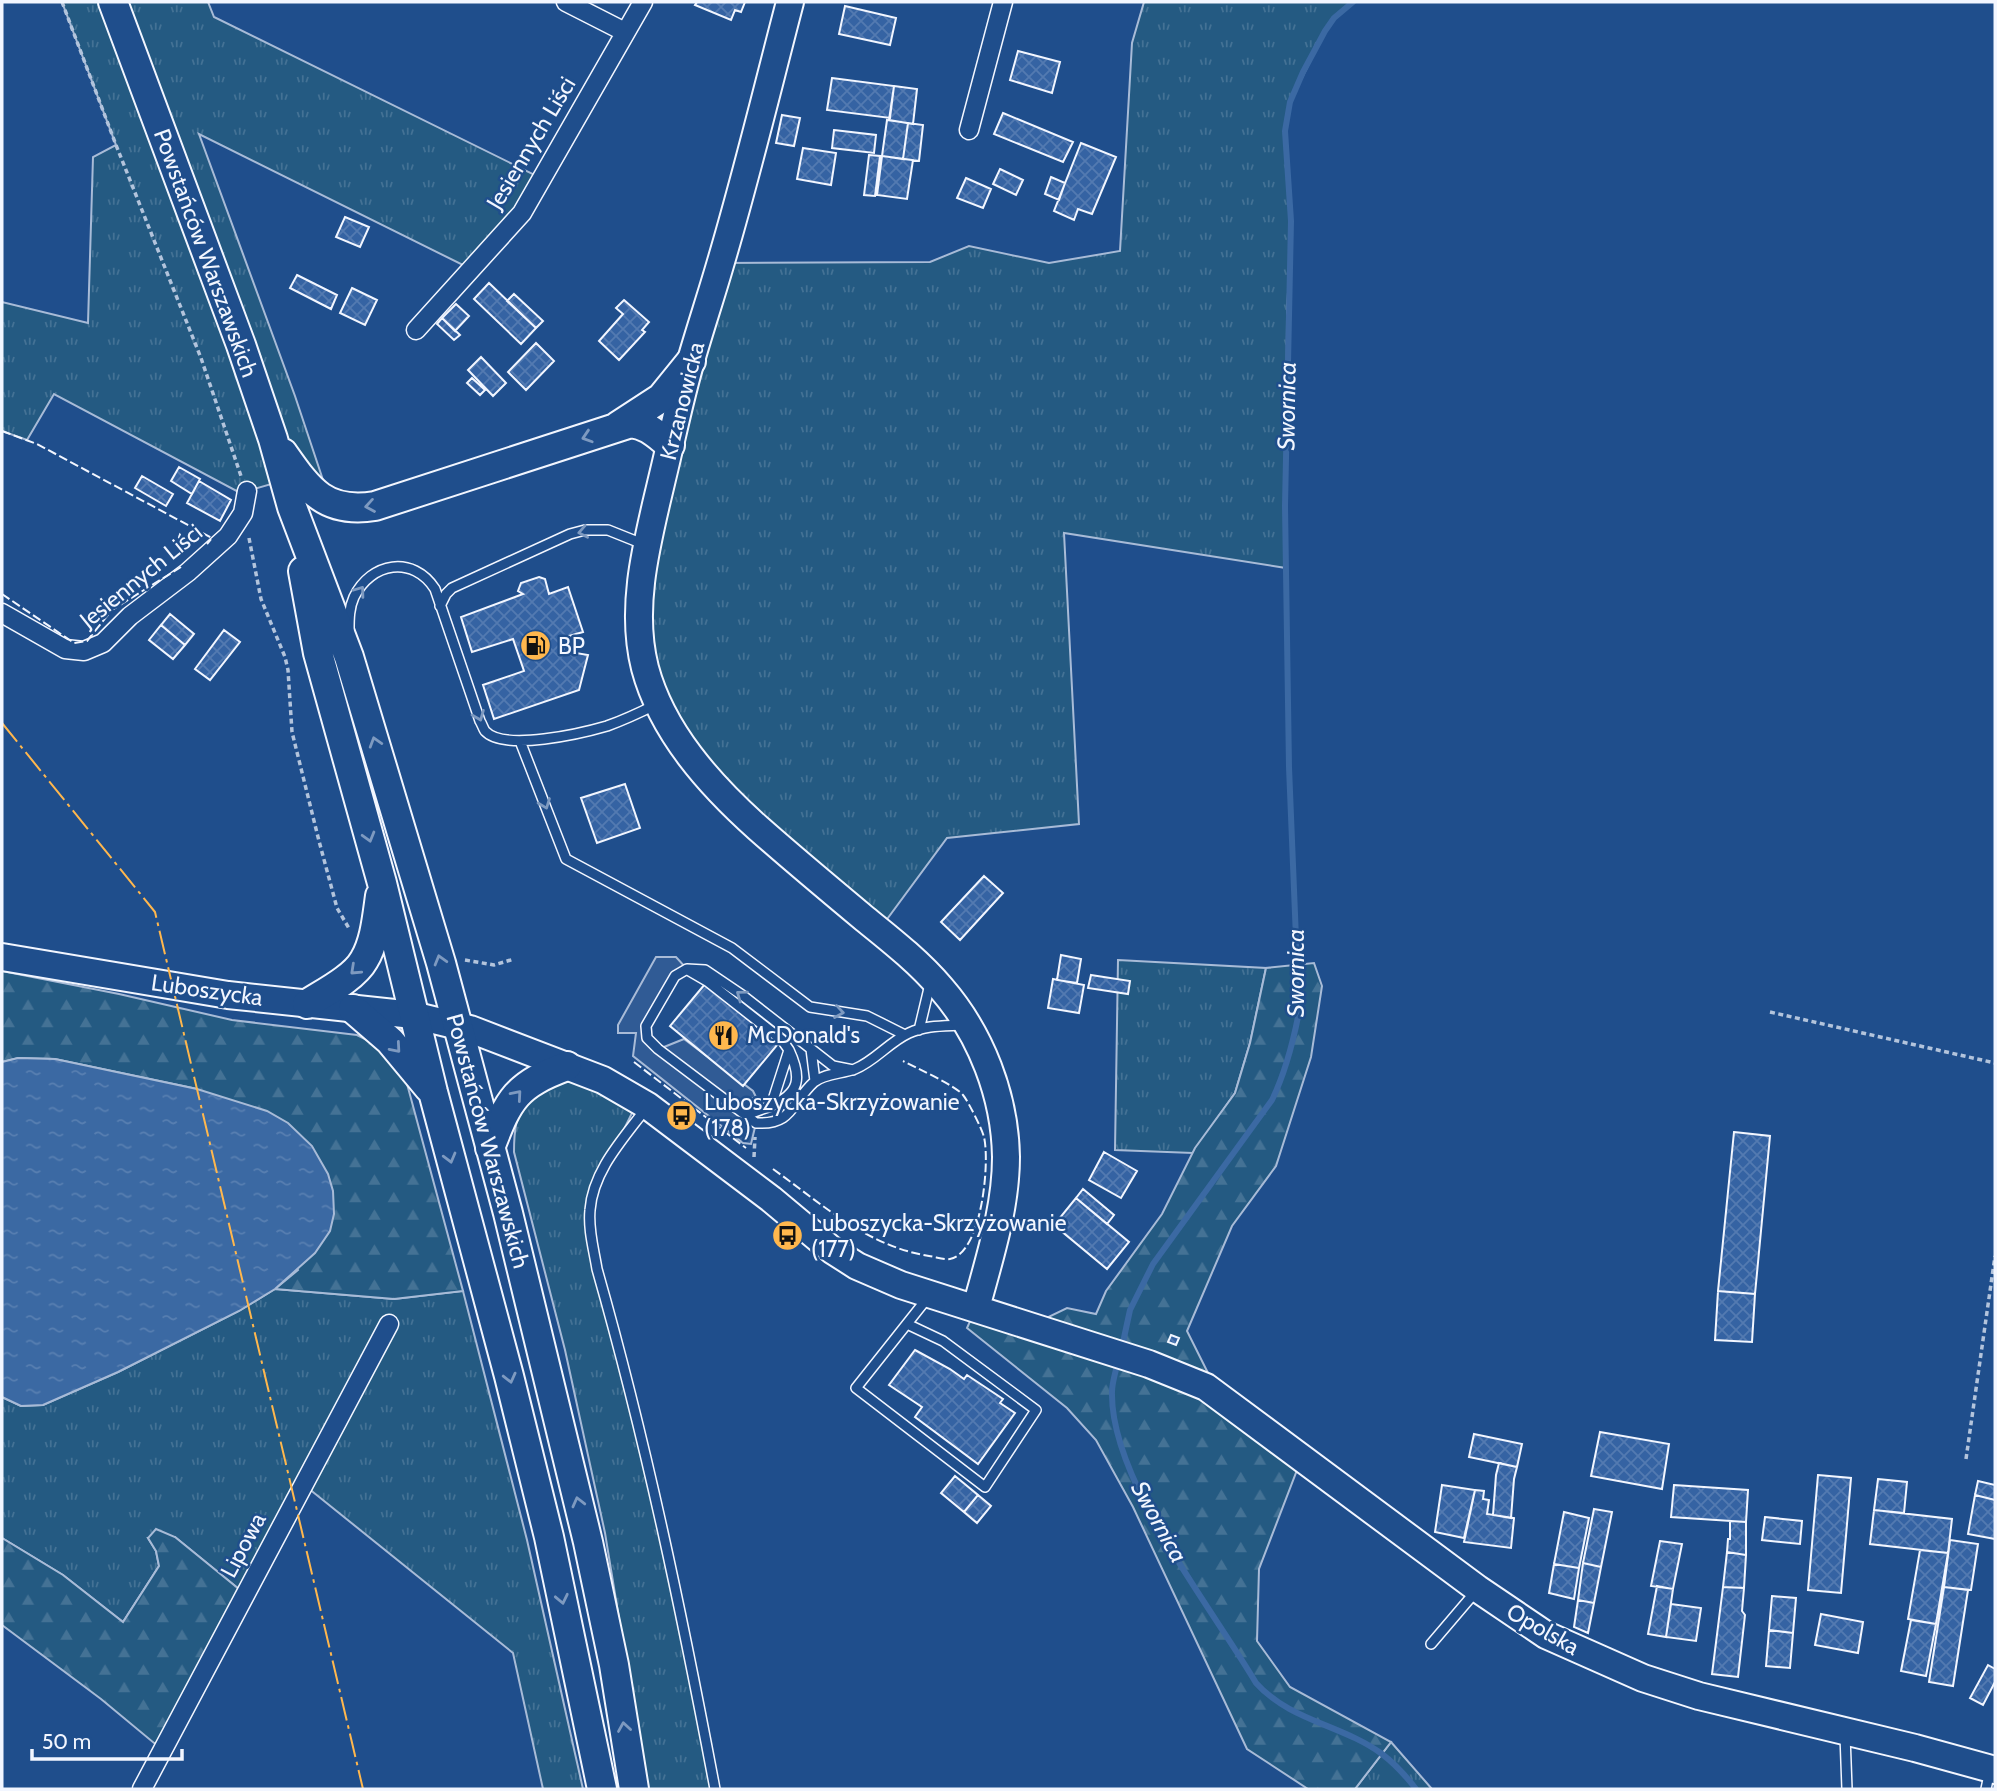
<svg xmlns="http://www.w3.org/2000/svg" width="1997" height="1791" font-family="Cabin,sans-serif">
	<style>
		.grass { fill: url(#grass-tufts); stroke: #a8bbd7; stroke-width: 2 }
		.forest { fill: url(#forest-firs); stroke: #a8bbd7; stroke-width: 2 }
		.parking { fill: #305b95; stroke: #a8bbd7; stroke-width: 2 }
		.water { fill: url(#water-ripples); stroke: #a8bbd7; stroke-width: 2 }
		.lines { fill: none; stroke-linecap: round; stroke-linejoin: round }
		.stream { stroke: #3b69a3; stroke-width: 6 }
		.building { fill: url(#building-cross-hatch); stroke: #f2f6ff; stroke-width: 2 }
		.lane-casing { stroke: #f2f6ff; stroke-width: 12 }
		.street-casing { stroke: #f2f6ff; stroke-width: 21 }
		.secondary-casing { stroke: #f2f6ff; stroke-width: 30 }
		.primary-casing { stroke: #f2f6ff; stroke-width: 32 }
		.path { stroke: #b3c4dc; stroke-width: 3.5; stroke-dasharray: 5 3.5; stroke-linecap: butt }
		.lane { stroke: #1f4e8c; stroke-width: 9 }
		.street { stroke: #1f4e8c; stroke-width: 18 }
		.secondary { stroke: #1f4e8c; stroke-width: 26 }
		.primary { stroke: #1f4e8c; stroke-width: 28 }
		.fence { stroke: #f2f6ff; stroke-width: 2; stroke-dasharray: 9 3.5; stroke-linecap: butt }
		.power { stroke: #ffb74d; stroke-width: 2; stroke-dasharray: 24 5 3.5 5; stroke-linecap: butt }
		.oneway { stroke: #7e9ac0 }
		.labels { text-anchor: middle; stroke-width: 5; stroke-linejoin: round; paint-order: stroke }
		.street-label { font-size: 23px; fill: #f2f6ff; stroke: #1f4e8c }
		.poi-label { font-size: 23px; fill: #f2f6ff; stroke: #1f4e8c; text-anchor: start }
		.water-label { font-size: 24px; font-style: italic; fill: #f2f6ff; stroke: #1f4e8c }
	</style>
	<defs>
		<pattern id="grass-tufts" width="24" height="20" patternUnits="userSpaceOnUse" patternTransform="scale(1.75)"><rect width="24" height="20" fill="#245a82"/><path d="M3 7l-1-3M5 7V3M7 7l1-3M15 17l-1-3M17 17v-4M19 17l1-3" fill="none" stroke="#447295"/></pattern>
		<pattern id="forest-firs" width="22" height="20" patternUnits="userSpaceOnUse" patternTransform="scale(1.75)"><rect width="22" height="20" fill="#245a82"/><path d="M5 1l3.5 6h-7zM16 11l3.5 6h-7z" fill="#447295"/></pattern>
		<pattern id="water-ripples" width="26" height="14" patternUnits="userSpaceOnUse" patternTransform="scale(1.75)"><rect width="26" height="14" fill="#3b69a3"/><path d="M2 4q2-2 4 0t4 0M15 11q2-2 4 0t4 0" fill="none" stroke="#587fb1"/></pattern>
		<pattern id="building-cross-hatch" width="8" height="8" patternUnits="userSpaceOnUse" patternTransform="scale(1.75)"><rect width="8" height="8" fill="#3563a3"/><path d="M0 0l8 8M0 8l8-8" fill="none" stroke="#537ab1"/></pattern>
	</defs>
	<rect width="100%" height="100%" fill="#1f4e8c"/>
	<!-- grass -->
	<path class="grass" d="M62,2H208L214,17L543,179L471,269L199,134L295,396L331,504L299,476L247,491L246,496L54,394L27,440L2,431V302L88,323L93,157L116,145Z
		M1144,2H1354L1334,18L1325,31L1290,102L1285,130L1291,221L1287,316L1286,568L1064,533L1079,824L947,838L879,930L678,738L639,616L721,263L930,262L969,246L1049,263L1120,251L1132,43Z
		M1118,960L1266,968L1250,1043L1235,1093L1193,1153L1115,1150Z
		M567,1081L597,1088L634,1109L592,1194V1238L623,1360L715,1789H647L605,1533L565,1350L514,1152C514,1104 525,1099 567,1081Z
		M275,1289L394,1299L463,1291L527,1540L583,1789H543L513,1653L303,1484L245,1594L175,1537L148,1538L156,1551L159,1566L123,1622L63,1575L2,1538V1397L21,1406L43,1405L118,1372L239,1311Z
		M1391,1742L1432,1789H1355Z"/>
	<!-- forest -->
	<path class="forest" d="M1314,963L1322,986L1311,1057L1276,1166L1232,1226L1187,1331L1219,1395L1302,1457L1259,1569L1257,1641L1290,1687L1391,1742L1355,1789H1308L1247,1749L1133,1507L1096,1440L1067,1408L967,1328L976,1308L1030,1326L1067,1308L1096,1314L1106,1291L1162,1214L1195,1148L1235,1093L1250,1043L1266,968Z
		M2,971L119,994L232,1020L357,1035L385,1049L403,1069L463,1291L394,1299L275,1289L298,1270L197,1089L55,1059L18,1058L2,1062Z
		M156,1529L175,1537L245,1594L164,1747L154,1743L101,1699L2,1625V1538L63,1575L123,1622L159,1566L156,1551L148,1538Z"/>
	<!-- parking -->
	<path class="parking" d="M656,957H676L687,969L675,976L646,1026L647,1038L659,1049L684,1039L753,1091L756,1097L741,1103L756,1123L751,1144L743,1143L633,1056L636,1033H618V1025Z"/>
	<!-- water -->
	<path class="water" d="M18,1058L55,1059L197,1089L267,1111L288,1123L312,1146L328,1174L333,1191L334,1214L330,1231L315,1253L275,1289L239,1311L118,1372L43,1405L21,1406L2,1397V1062Z"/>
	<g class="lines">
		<!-- stream -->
		<path class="stream" d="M1122,1347L1130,1310L1153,1264L1272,1100C1286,1071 1293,1043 1299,1012L1289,767L1285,506L1291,221L1285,131L1290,102L1303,72L1325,31L1334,18L1353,2
			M1118,1361C1116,1371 1112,1382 1112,1392C1110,1480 1212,1608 1256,1683C1290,1721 1343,1725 1382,1754C1395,1764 1406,1776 1416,1789"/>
	</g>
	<!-- building -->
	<path class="building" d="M697,2H745L741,12L735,10L731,20L695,5Z
		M845,6L896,18L890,45L839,34Z
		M1018,51L1060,62L1052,93L1010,80Z
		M832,78L894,86L890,118L827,110Z
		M894,86L917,89L913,124L889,120Z
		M1003,113L1073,142L1063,162L994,134Z
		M782,115L800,118L794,146L776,143Z
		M887,120L908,123L903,159L882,156Z
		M908,123L923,125L919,161L903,159Z
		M834,130L876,135L874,153L832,148Z
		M1081,143L1116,157L1092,214L1078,209L1074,220L1054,211Z
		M803,148L836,153L831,185L797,179Z
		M869,155L880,156L875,196L864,195Z
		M882,156L913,160L907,199L877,195Z
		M1000,169L1023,180L1016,195L993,184Z
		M1051,177L1065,183L1059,200L1045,194Z
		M966,178L991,189L983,208L957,198Z
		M345,217L369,227L360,247L336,237Z
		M297,275L337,295L331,309L290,288Z
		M489,283L536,328L521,344L474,299Z
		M352,288L377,300L365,325L340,313Z
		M514,294L543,321L536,328L507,301Z
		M624,300L649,322L642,330L645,332L619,360L599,341L623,314L616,308Z
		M456,304L469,316L455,331L442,318Z
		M442,318L460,335L454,340L437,324Z
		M536,343L554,361L526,390L508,372Z
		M481,357L506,383L493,396L468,370Z
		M472,378L485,390L480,395L467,383Z
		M179,467L200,479L192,494L171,481Z
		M142,476L173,494L166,506L135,488Z
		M199,481L231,500L220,521L187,503Z
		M539,577L545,579L549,594L568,587L583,632L562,638L564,651L588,655L579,690L494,719L483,685L524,671L513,639L472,652L461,617L523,594L518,591L521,583Z
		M170,614L194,634L185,645L161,625Z
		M161,625L185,645L173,659L149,640Z
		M224,630L240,642L210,680L195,669Z
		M625,784L640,828L597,843L581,798Z
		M984,876L1003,893L960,940L941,922Z
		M1061,955L1081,959L1077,983L1057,980Z
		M1091,975L1130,981L1128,994L1088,988Z
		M1053,979L1084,985L1079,1013L1048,1008Z
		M705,984L778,1044L743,1086L670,1026Z
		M1734,1132L1770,1136L1755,1294L1718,1291Z
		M1104,1152L1137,1171L1121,1198L1089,1180Z
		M1083,1189L1114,1215L1107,1224L1076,1198Z
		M1076,1198L1129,1242L1107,1269L1054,1225Z
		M1718,1291L1755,1294L1752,1342L1715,1340Z
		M1171,1335L1179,1338L1176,1345L1168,1342Z
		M915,1350L950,1369L964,1379L967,1375L1003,1399L1000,1403L1015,1413L978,1464L915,1417L922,1407L889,1385Z
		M1600,1432L1669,1444L1662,1489L1591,1476Z
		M1474,1434L1522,1444L1517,1467L1469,1457Z
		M1499,1463L1517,1467L1514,1479L1511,1518L1493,1515L1496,1475Z
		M1818,1475L1851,1478L1841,1593L1808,1590Z
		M955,1476L978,1495L964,1512L941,1493Z
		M1878,1479L1907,1482L1904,1513L1874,1510Z
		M1978,1481L1995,1485V1500L1975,1495Z
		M1442,1485L1475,1490L1464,1538L1435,1532Z
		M1674,1485L1748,1490L1746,1522L1671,1517Z
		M1475,1490L1484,1491L1483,1499L1489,1500L1487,1514L1514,1518L1511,1548L1464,1542Z
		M978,1495L991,1506L977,1523L964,1512Z
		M1975,1495L1995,1500V1539L1968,1534Z
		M1594,1509L1612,1512L1601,1567L1583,1563Z
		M1874,1510L1952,1519L1948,1553L1870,1544Z
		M1564,1512L1589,1518L1579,1568L1554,1564Z
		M1765,1517L1802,1521L1800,1544L1762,1540Z
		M1730,1521L1746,1522V1555L1727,1552L1728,1539H1730Z
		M1950,1540L1978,1544L1971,1590L1944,1587Z
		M1660,1541L1682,1544L1673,1589L1651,1586Z
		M1920,1550L1948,1553L1936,1624L1908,1619Z
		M1727,1552L1746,1555L1744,1588L1723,1587Z
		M1583,1563L1601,1567L1594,1603L1578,1600Z
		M1554,1564L1579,1568L1574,1599L1549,1593Z
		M1657,1586L1673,1589L1666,1637L1648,1634Z
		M1723,1587L1744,1588L1742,1611L1745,1615L1738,1677L1712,1674Z
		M1944,1587L1968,1590L1953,1686L1929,1682Z
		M1772,1596L1796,1598L1793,1633L1769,1630Z
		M1578,1600L1594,1603L1588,1633L1574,1627Z
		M1671,1604L1701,1608L1696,1641L1666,1637Z
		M1821,1614L1863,1622L1858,1653L1815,1645Z
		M1911,1620L1936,1624L1926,1676L1901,1671Z
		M1769,1630L1793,1633L1790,1668L1766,1666Z
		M1988,1665L1995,1669V1682L1983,1705L1970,1698Z"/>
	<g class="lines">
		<defs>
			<path id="lane" d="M440,606L446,594L452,588L570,534L585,530H608L643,544
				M349,630C349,619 349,608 354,597C371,562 413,555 435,589L480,721C482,724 483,728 485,731C504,752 583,733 607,726C624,720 641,712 657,704
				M520,741L566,859L732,948L810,1007L867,1016L905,1035
				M688,970L707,981L782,1040L789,1050L771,1106L746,1115
				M919,1030L930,984
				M811,1049L815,1081
				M853,1070L833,1066L742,995L705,970L687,969L675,976L646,1026L647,1038L658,1049L756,1123C793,1125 791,1103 814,1082C825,1073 842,1074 855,1069C875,1061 889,1042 909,1033C926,1025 944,1026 962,1025
				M771,1106C800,1093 802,1078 789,1050
				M647,1107C624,1138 593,1170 590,1210C588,1230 594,1250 597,1269C646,1441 682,1614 715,1789
				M907,1324L943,1341L1036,1410L985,1487L856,1388L929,1296
				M1431,1644L1477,1590
				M1845,1735L1847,1789
				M1986,1789L1990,1770"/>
			<path id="street" d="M566,2L625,32
				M969,130L1003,2
				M416,330L522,213L643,2
				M2,613L65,649L84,651L103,643L130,616L188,572L228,536L243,513L247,491
				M142,1789L389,1324"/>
			<path id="secondary" d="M790,2C767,90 746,178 720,265C711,296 701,326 692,357C680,397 672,438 662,479C648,539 629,606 645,668C662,732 710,785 758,828C793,859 829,889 865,919C891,940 919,962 941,988C981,1034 1005,1096 1006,1157C1006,1209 989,1259 976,1308
				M2,957L228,995L413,1015L470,1029L603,1080L648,1106L771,1199L832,1250L857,1266L901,1285L1149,1364L1206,1387L1478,1589L1546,1635L1643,1678L1699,1696L1915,1748L1995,1770"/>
			<path id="primary" d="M113,2L241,345L273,439L292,507L349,657L441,963L508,1213L588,1542L614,1665L634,1789
				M618,426L661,398L691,361
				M283,453C309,490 325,514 375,506L631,423C648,425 657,435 670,445
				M303,571L318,653L382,883L433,1092L509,1376L549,1537L602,1789
				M307,1004C324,993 354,978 364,960C375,942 377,917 380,896
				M353,1009L390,1041L429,1088
				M490,1148C509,1098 516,1085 567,1066"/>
		</defs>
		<!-- lane casing -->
		<use href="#lane" class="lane-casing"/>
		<!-- street casing -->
		<use href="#street" class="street-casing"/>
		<!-- secondary casing -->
		<use href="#secondary" class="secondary-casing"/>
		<!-- primary casing -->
		<use href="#primary" class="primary-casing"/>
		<!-- path -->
		<path class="path" d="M62,2L116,145L201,358L241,476
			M249,538L261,599L285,657L288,670L292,732L319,841L337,908L350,930
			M465,960L494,965L514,959
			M1770,1012L1995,1063
			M754,1157L755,1137
			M1966,1459L1995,1256"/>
		<!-- lane -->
		<use href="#lane" class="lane"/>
		<!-- street -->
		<use href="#street" class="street"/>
		<!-- secondary -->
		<use href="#secondary" class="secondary"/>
		<!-- primary -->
		<use href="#primary" class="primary"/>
		<!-- fence -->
		<path class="fence" d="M2,431L37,444L212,538L207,544
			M2,594L74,643L87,641L112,610L181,567
			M634,1062L746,1148
			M773,1169C823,1205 867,1246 929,1256C936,1257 944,1260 950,1259C982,1253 990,1162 984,1137C982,1129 968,1101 963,1095C955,1085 916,1068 903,1061"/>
		<!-- power -->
		<path class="power" d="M2,723L155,912L363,1789"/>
	</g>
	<!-- one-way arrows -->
	<defs><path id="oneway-chevron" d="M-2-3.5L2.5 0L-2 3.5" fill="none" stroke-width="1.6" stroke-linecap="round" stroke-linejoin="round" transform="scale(1.75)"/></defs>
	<g class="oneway">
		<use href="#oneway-chevron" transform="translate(587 437) rotate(162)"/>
		<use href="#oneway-chevron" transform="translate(370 506) rotate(170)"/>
		<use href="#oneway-chevron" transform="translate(583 532) rotate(169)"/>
		<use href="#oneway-chevron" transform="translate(360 591) rotate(-54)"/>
		<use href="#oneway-chevron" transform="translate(479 716) rotate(68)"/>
		<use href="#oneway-chevron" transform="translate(375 742) rotate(-107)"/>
		<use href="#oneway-chevron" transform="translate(545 804) rotate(69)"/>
		<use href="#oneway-chevron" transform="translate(369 837) rotate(74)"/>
		<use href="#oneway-chevron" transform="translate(440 960) rotate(-106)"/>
		<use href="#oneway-chevron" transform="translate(355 970) rotate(137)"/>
		<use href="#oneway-chevron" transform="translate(741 995) rotate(-144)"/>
		<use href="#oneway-chevron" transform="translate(839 1012) rotate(9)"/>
		<use href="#oneway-chevron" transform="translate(396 1048) rotate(49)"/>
		<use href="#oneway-chevron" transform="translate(517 1095) rotate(-49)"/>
		<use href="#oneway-chevron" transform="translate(450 1158) rotate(75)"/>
		<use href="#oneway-chevron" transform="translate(510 1378) rotate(76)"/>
		<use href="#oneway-chevron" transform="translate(578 1502) rotate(-104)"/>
		<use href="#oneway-chevron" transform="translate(562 1599) rotate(78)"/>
		<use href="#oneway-chevron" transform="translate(624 1727) rotate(-99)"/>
	</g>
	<!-- icons -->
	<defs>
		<symbol id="fuel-disc" viewBox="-11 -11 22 22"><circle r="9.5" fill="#ffb74d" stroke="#1f4e8c"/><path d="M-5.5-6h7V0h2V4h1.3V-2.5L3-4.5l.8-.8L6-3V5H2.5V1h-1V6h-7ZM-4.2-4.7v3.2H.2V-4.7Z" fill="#111"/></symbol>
		<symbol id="restaurant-disc" viewBox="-11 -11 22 22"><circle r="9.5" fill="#ffb74d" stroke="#1f4e8c"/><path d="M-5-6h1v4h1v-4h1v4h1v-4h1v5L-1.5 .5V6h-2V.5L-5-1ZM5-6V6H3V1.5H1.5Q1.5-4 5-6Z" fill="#111"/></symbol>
		<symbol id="bus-disc" viewBox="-11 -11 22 22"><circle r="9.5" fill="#ffb74d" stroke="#1f4e8c"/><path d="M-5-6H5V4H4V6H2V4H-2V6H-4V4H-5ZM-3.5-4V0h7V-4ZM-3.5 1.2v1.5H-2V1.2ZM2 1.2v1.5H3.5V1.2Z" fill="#111"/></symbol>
	</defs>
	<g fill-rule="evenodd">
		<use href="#fuel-disc" x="518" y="628" width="35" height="35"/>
		<use href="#restaurant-disc" x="706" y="1018" width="35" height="35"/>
		<use href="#bus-disc" x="664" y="1098" width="35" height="35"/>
		<use href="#bus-disc" x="770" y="1218" width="35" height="35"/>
	</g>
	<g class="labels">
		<!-- street labels -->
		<g class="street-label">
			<text transform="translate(531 143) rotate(-59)" y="8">Jesiennych Liści</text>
			<text transform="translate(206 253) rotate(70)" y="8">Powstańców Warszawskich</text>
			<text transform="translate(682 401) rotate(-76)" y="8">Krzanowicka</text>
			<text transform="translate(141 576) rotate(-39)" y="8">Jesiennych Liści</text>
			<text transform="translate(207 990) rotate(8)" y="8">Luboszycka</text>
			<text transform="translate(488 1141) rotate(75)" y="8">Powstańców Warszawskich</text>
			<text transform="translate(243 1545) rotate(-62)" y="8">Lipowa</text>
			<text transform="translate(1543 1629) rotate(30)" y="8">Opolska</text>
		</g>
		<!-- poi labels -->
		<g class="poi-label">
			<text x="558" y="654">BP</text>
			<text x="747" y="1043">McDonald's</text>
			<text x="704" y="1110">Luboszycka-Skrzyżowanie<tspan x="704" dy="26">(178)</tspan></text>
			<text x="811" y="1231">Luboszycka-Skrzyżowanie<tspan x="811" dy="26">(177)</tspan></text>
		</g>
		<!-- water labels -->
		<g class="water-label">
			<text transform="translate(1287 406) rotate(-89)" y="8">Swornica</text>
			<text transform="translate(1296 973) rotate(-90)" y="8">Swornica</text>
			<text transform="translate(1159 1522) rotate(61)" y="8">Swornica</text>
		</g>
	</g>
	<!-- border -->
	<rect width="1997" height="1791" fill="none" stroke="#f2f6ff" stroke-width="7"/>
	<!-- scale -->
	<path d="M32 1749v10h150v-10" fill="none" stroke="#f2f6ff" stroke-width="3.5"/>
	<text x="42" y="1749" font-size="21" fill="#f2f6ff" stroke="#1f4e8c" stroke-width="5" paint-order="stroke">50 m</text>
</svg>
